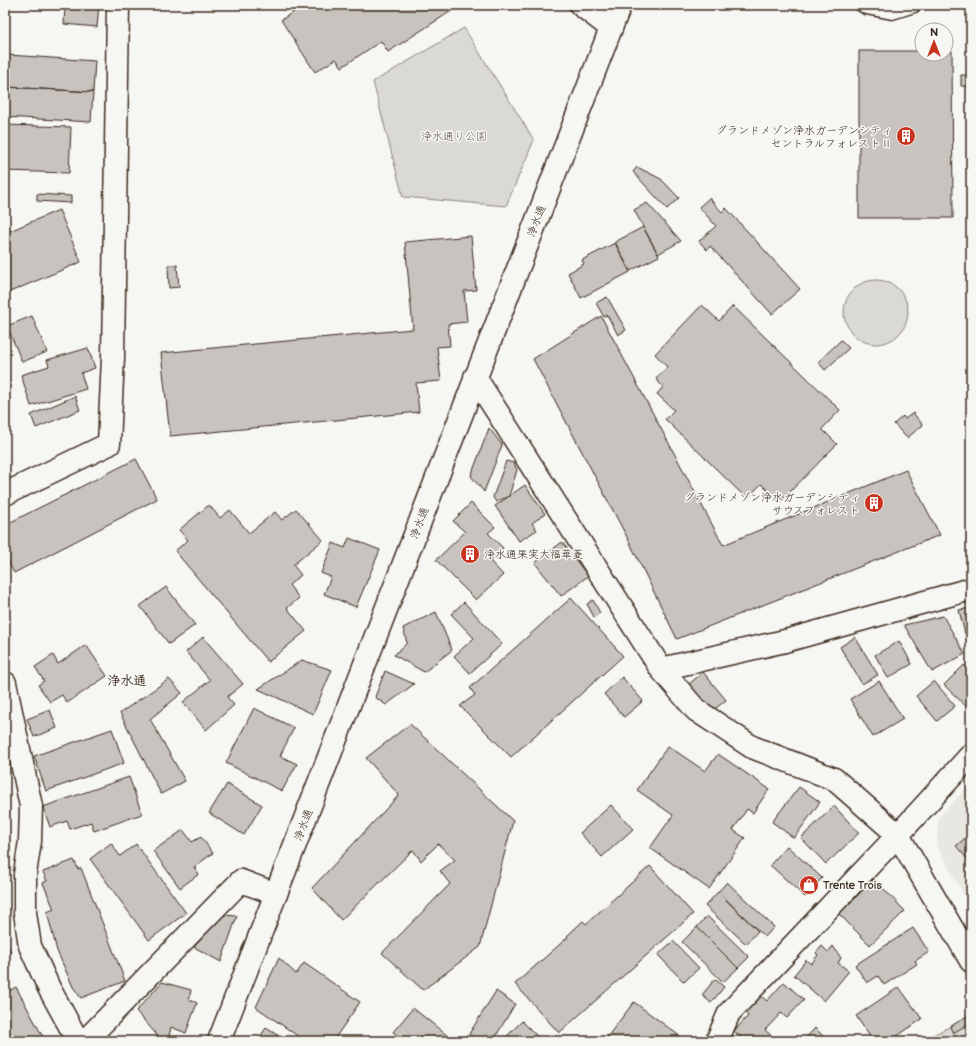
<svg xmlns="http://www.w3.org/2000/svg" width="976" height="1046" font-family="'Balsamiq Sans','Klee One',sans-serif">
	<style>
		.built { fill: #e8e7e2 }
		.green { fill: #dad9d3; stroke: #8a8278 }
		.building { fill: #c8c3be; stroke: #3b2a1e }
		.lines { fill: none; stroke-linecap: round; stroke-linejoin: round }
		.service-casing { stroke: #3b2a1e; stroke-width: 17 }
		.minor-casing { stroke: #3b2a1e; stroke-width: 25 }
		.tertiary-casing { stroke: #3b2a1e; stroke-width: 25 }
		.service { stroke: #f6f6f2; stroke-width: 14 }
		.minor { stroke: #f6f6f2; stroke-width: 22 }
		.tertiary { stroke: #f6f6f2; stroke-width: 22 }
		.labels { text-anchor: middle; stroke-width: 3; stroke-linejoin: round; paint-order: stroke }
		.poi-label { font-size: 11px; fill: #3b2a1e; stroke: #f6f6f2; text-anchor: end }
		.park-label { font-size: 11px; fill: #63564b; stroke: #f6f6f2 }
		.street-label { font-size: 11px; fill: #3b2a1e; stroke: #f6f6f2 }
		.quarter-label { font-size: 13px; font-weight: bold; fill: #3b2a1e; stroke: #f6f6f2 }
	</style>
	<rect width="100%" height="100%" fill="#f6f6f2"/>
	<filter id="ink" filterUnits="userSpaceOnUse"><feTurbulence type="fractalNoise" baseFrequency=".025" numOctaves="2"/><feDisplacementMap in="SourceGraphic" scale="8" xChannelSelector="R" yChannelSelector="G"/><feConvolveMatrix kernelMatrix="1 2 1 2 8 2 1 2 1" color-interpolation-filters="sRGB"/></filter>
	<g filter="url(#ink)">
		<!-- built -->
		<path class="built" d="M971,783V908L937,846L938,818Z"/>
		<!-- green -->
		<path class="green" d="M464,28L534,140L506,206L403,197L373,82Z
			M844 312a32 32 0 1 1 64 0a32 32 0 1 1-64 0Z
			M969,1017L971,1020V1041H921Z"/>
		<!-- building -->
		<path class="building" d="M31,5H99L97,27L64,24L65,7Z
			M304,5H459V6L388,52L381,41L342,67L336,59L315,72L281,20Z
			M859,51H922V54H946V51H952L953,218H859Z
			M9,55L95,61L93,92L7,87Z
			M961,75H971V86H961Z
			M7,87L93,92L91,122L5,117Z
			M5,125L71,127L69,173L5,171Z
			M637,167L661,179L679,198L667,209L633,172Z
			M37,194L71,196V203L37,201Z
			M709,198L722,212L726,208L800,289L772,314L710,246L707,250L699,241L716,226L699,207Z
			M647,203L681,241L658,254L634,210Z
			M59,210L81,262L5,294V233Z
			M643,227L659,256L630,271L615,242Z
			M471,236L476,290L464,291L467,322L448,324L450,346L437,347L441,381L416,383L419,412L170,436L161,353L413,329L405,242Z
			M615,243L630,272L581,298L568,273L584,264L582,260Z
			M168,265H177L179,287L169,288Z
			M607,297L626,330L618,335L607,315L604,317L596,303Z
			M702,305L719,321L733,306L840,410L822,429L837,444L780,502L761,484L747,499L665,419L674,410L657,394L663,387L656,379L667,367L655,354Z
			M32,316L47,352L22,362L7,326Z
			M601,316L723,545L906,470L940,535L677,639L628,539L533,359Z
			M841,340L849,348L825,370L818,362Z
			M88,348L95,368L81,373L86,389L31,406L21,375L49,366L47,360Z
			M75,396L80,410L36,428L31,415Z
			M913,413L923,425L907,438L894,424L903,416L905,419Z
			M489,428L502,445L484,492L471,476Z
			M136,459L157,499L14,573L5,555V525Z
			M506,461L514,463L517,470L509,496L496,502L493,497Z
			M525,485L545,514L532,523L537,530L519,541L495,506Z
			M471,503L495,527L488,533L503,548L490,561L503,575L476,600L436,560L465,532L453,521Z
			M209,505L220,518L230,510L249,533L275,512L282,520L296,509L323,540L293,565L301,575L289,585L299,598L287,608L306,631L268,662L175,551L188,540L179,530Z
			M349,538L380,550L356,607L324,594L331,577L321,573L333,543L345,548Z
			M562,542L588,576L561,596L535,563Z
			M166,587L195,625L169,644L140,606Z
			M571,598L623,656L511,757L460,706L475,695L470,688Z
			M593,600L600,613L594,617L587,604Z
			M464,602L502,644L470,673L454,656L474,638L451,614Z
			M971,608V633L965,634L959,610Z
			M436,612L452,650L424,672L394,655L407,643L403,628Z
			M943,616L965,654L932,672L904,625Z
			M203,637L243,684L227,697L234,705L206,730L183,702L210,680L186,652Z
			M855,637L878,675L862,684L840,647Z
			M899,641L912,664L888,678L875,655Z
			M86,645L107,676L67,703L62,695L50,702L38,685L44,681L35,667L53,655L58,664Z
			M302,660L332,670L313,714L258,689Z
			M964,665L971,672V711L944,685Z
			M385,671L414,684L386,705L375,697Z
			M703,672L726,700L711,712L688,685Z
			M622,677L643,701L624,717L604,694Z
			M169,679L182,693L150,719L185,781L161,794L120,713Z
			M879,681L903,719L873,737L850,699Z
			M934,681L955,706L937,721L916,696Z
			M254,708L294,728L280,756L297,764L282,791L226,763Z
			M50,710L57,728L34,737L27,719Z
			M410,724L513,821L480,947L423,990L382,953L450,884L440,871L455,860L438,844L421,861L413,850L341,920L312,888L399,795L366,758Z
			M112,729L124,763L46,791L34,756Z
			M668,746L705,771L718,754L769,789L753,813L747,809L733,830L745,838L709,889L650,848L673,815L637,790Z
			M129,777L142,814L94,831L91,822L70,829L67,821L50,827L43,807Z
			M227,784L262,805L244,835L209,813Z
			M799,787L820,802L794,838L772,822Z
			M611,805L633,829L602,857L580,833Z
			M834,806L859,833L826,864L801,838Z
			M183,830L192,842L201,837L213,853L194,867L199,874L180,888L153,851Z
			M971,833V863L956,846Z
			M111,843L120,856L136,844L186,913L149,940L90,859Z
			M787,846L822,878L805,897L770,865Z
			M74,860L78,869L81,868L125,981L81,998L73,987L57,951L47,912L54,909L43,883L47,881L43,872Z
			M650,866L693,914L559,1033L515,984L568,937L567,936L583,921L586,924Z
			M874,879L905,911L870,945L839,914Z
			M727,882L774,927L765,937L718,892Z
			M718,892L758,931L746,944L705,906Z
			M223,915L237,916L221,962L194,947Z
			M707,916L749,957L738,968L697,927Z
			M697,927L738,968L723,982L682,942Z
			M913,928L929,952L915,961L917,964L884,985L878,976L867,983L855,965Z
			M5,938L11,953L5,955Z
			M673,941L699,968L684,982L658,955Z
			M822,946L828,952L833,946L841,958L838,963L849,971L824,1001L794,975L806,960L811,964L818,955L816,953Z
			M279,958L296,974L304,963L360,1002L333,1041H305L256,1007Z
			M715,979L724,987L711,1003L702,995Z
			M162,982L191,990L189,999L197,1003L186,1033L171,1027L168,1041H162L136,1011Z
			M784,982L804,1000L787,1018L781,1013L765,1030L774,1038L771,1041H745L734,1031L748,1016L744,1011L759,994L767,1001Z
			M16,987L44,1039L41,1041H5V993Z
			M899,987L922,1019L890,1041H873L856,1016Z
			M496,991L515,1004L493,1041H478L469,1034Z
			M634,1002L681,1037L678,1041H604Z
			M413,1008L454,1041H404L393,1032Z
			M970,1014L971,1031L968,1024L953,1033L950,1027Z
			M522,1021L542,1041H502Z
			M266,1028L287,1041H257Z
			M815,1028L828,1041H803Z"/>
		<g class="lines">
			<defs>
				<path id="service" d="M863,5L866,7L892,12L914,5"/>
				<path id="minor" d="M581,5L611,28
					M475,377L661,669L696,710L752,747L834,779L898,835L971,961
					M5,494L109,444L113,357L118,5
					M661,669L785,641L971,589
					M5,683L31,806L30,841L25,874V913L30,946L49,988L78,1041
					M85,1041L241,881L276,894
					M717,1041L729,1013L898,835L971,755"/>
				<path id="tertiary" d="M219,1041L620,5"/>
			</defs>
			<!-- service casing -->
			<use href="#service" class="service-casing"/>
			<!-- minor casing -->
			<use href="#minor" class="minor-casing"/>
			<!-- tertiary casing -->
			<use href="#tertiary" class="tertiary-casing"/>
			<!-- service -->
			<use href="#service" class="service"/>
			<!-- minor -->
			<use href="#minor" class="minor"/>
			<!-- tertiary -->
			<use href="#tertiary" class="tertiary"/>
		</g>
	</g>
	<!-- icons -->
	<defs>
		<symbol id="building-disc" viewBox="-11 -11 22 22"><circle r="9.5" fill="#c8321e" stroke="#f6f6f2"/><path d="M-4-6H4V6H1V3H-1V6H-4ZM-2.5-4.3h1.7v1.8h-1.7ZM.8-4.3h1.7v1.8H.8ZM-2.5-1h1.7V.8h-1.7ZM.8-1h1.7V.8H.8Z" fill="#fff"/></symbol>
		<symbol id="shop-disc" viewBox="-11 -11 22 22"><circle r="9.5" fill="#c8321e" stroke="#f6f6f2"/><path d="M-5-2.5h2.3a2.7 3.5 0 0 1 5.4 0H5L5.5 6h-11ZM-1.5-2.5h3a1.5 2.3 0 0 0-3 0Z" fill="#fff"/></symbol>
	</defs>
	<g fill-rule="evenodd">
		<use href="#building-disc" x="895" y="125" width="22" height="22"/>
		<use href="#building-disc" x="863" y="492" width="22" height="22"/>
		<use href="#building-disc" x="459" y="543" width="22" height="22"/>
		<use href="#shop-disc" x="798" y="874" width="22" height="22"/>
	</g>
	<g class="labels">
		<!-- poi labels -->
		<g class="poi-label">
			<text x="892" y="134">グランドメゾン浄水ガーデンシティ<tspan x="892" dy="13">セントラルフォレストⅡ</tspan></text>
			<text x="860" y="501">グランドメゾン浄水ガーデンシティ<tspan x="860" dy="13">サウスフォレスト</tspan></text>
			<text x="484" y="558" text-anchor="start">浄水通果実大福華菱</text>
			<text x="823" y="889" text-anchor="start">Trente Trois</text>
		</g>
		<!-- park labels -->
		<g class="park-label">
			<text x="454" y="140">浄水通り公園</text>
		</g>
		<!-- street labels -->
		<g class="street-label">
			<text transform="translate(536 221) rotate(-69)" y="4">浄水通</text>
			<text transform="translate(419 523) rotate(-69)" y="4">浄水通</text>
			<text transform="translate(303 825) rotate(-69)" y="4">浄水通</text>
		</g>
		<!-- quarter labels -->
		<g class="quarter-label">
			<text x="127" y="685">浄水通</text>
		</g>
	</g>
	<!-- margin -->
	<rect width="976" height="1046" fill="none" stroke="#f6f6f2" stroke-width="20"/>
	<rect x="10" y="10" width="956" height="1026" fill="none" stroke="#3b2a1e" stroke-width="1.5" filter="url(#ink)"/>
	<!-- north arrow -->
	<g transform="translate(934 42)"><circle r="19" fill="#f6f6f2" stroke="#aba49d"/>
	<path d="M0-3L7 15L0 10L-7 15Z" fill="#c8321e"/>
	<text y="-6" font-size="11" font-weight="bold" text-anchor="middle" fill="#3b2a1e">N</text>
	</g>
</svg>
